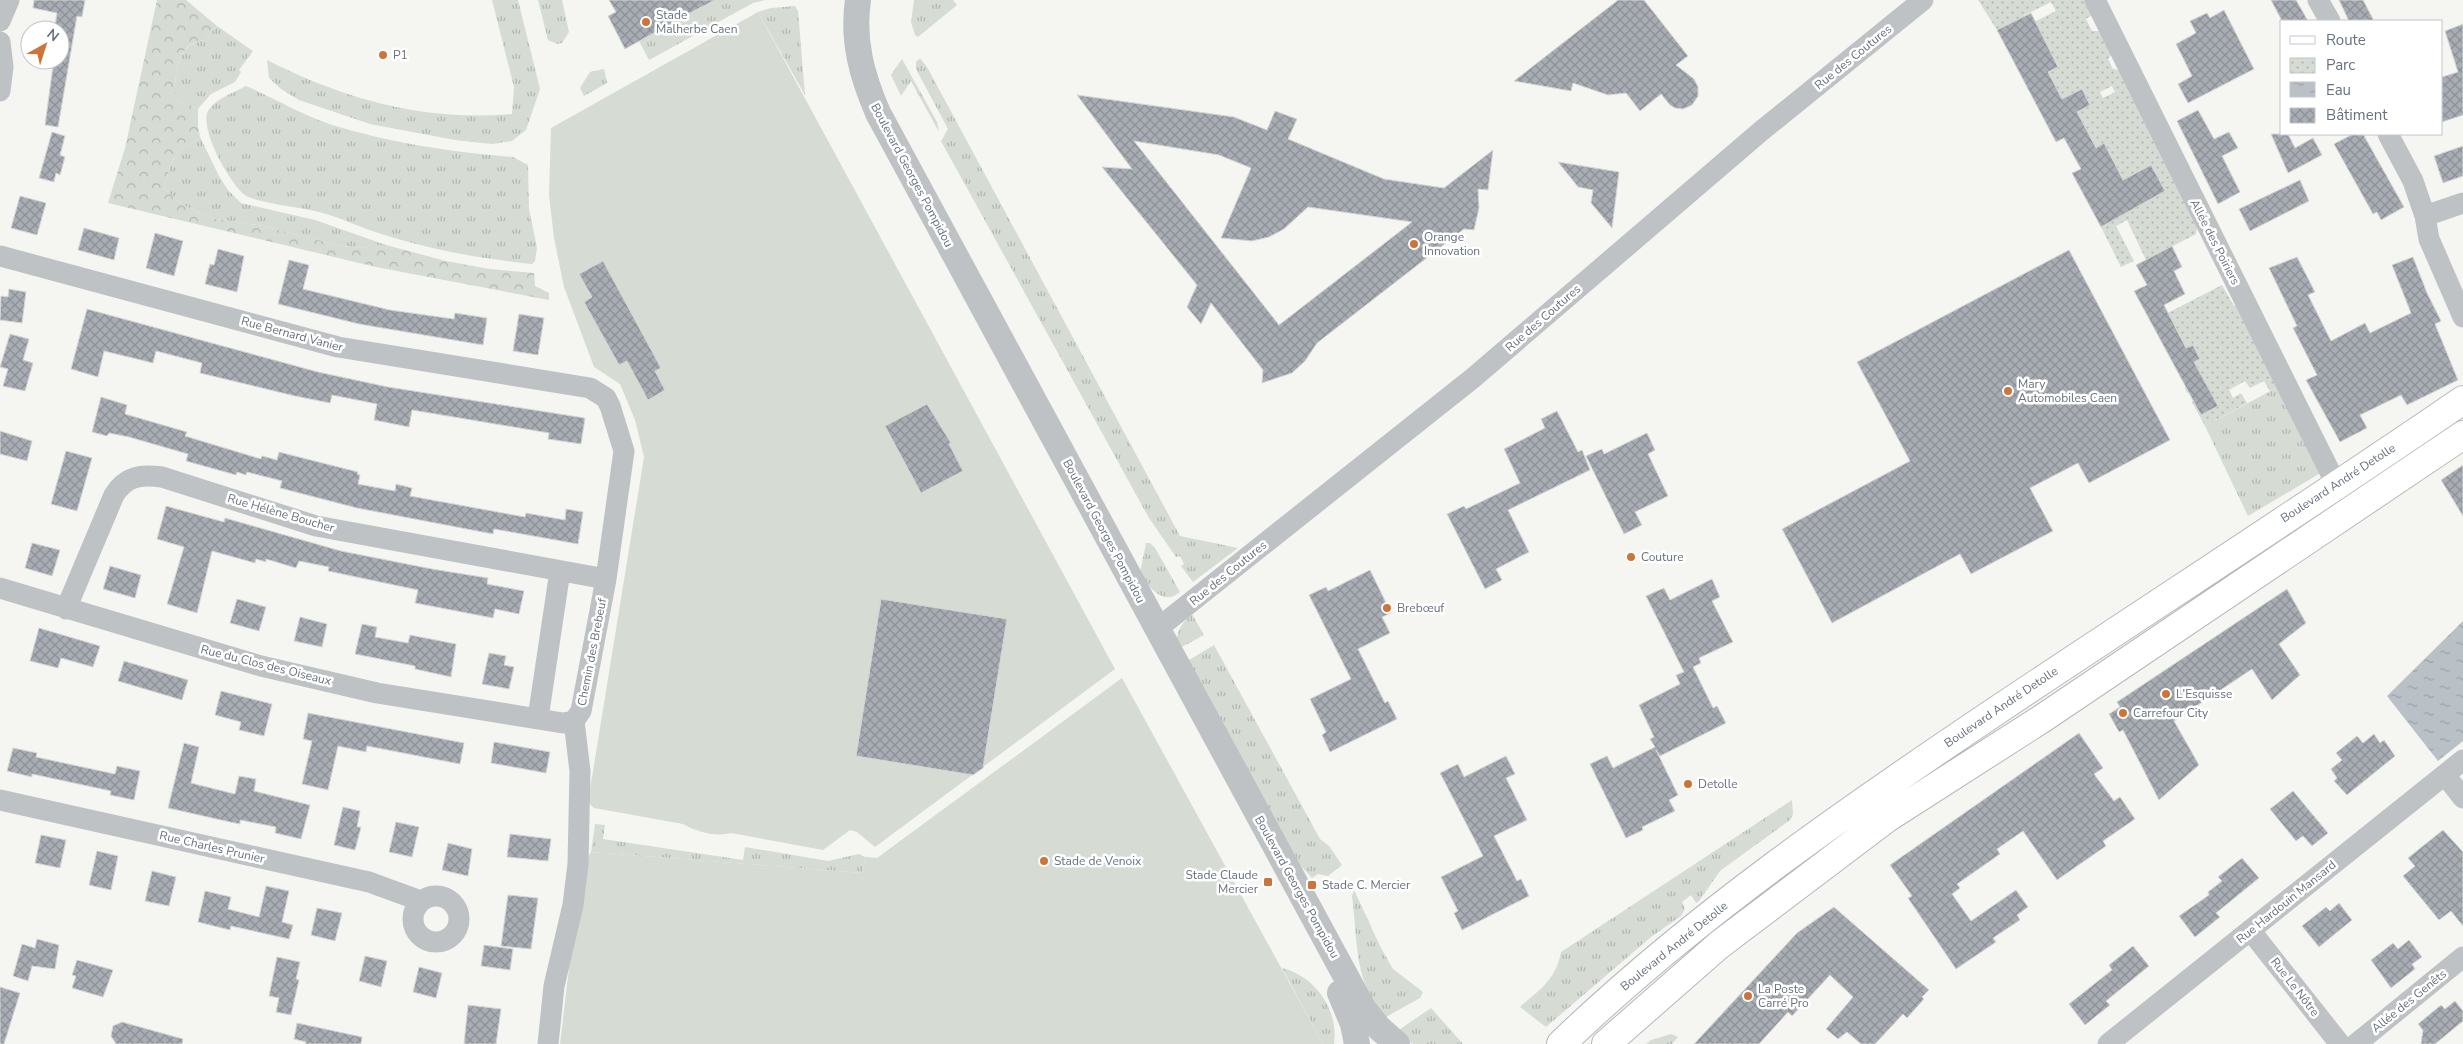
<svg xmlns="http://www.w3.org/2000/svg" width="2463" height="1044" font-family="'Nunito Sans',sans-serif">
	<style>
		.grass { fill: url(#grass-tufts) }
		.forest { fill: url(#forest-crowns) }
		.park { fill: url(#park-dots); fill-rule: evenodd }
		.pitch { fill: #d6dbd4 }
		.water { fill: url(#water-ripples) }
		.building { fill: url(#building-cross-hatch); stroke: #d6d6d5; fill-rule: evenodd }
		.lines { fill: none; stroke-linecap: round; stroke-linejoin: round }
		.secondary-casing { stroke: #b4b7bc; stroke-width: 30 }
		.minor { stroke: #bfc2c5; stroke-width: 21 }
		.tertiary { stroke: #bfc2c5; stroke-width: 26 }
		.secondary { stroke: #fff; stroke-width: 28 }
		.poi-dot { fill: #cb753c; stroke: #fff; stroke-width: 2 }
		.labels { text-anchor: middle; stroke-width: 5; stroke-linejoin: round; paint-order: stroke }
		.poi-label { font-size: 12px; fill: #68717f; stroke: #fff; text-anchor: start }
		.street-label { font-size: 12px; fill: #68717f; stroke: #fff }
	</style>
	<defs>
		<pattern id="grass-tufts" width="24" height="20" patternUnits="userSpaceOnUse" patternTransform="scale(1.25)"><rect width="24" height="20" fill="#d6dbd4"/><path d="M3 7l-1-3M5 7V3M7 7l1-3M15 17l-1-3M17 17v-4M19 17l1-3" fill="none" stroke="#b1b6b1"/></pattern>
		<pattern id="forest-crowns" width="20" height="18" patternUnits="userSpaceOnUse" patternTransform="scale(1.25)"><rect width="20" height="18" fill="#d6dbd4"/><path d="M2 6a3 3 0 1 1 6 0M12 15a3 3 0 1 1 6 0" fill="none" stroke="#b1b6b1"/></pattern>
		<pattern id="park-dots" width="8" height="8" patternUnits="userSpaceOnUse" patternTransform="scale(1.25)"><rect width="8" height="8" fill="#d6dbd4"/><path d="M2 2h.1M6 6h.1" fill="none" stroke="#b1b6b1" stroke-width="1.8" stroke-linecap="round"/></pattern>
		<pattern id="water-ripples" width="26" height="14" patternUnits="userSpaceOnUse" patternTransform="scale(1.25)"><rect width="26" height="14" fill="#bac1c6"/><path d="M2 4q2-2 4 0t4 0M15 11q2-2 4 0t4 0" fill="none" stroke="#9ba1a6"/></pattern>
		<pattern id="building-cross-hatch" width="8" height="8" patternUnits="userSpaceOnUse" patternTransform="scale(1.25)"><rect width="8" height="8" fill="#a8adb3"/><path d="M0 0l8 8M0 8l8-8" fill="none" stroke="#8d9197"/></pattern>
	</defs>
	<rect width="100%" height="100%" fill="#f5f5f2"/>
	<!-- grass -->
	<path class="grass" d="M492,0H518L540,89L526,130L512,141L492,144L455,140L370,124L299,100L281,89L269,78L267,60C343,99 426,122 512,114L514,87Z
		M538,0H562L569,32L562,43L557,44L548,40Z
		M712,0H765L753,3L649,60L639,41L668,25L670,28L686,20L684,16Z
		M914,0H953L957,5L918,37L915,35L911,22Z
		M795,6L798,11L805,95L758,12L771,8Z
		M217,26L253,51L239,70L241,72L235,82L211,94L198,109L175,100C175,76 175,44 204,40Z
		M920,58L927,67L1180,536L1238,548L1193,582L1181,566L1184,564L1180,556L1176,557L1149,518L941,141L948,129L916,69V62Z
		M902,59L937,122L939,132L911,81L901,96L891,75Z
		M604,69L607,83L584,96L580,88L590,72Z
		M246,86C274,98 300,114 329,124C389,143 451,152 513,157L528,165L529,209L537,248L535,261L532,264C484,259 437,251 391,237C365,230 341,217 315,211C299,207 257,203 245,195C230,184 199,129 208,111C216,98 234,93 246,86Z
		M200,137L219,176L228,190L241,203L315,220L386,245H370L365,248L341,246L264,226L210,218L181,204L164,188C168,175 171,155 183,148C190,144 195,142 200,137Z
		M2280,386L2324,471L2248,516L2205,426Z
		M1146,543H1150L1155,548L1180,592C1163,607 1148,586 1140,573Z
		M1192,614L1204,635L1178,649C1174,635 1181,623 1192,614Z
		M1214,645L1320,839L1329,846L1342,865L1328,876L1318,874L1312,878L1300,865L1184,663Z
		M1792,800L1793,814L1790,820L1720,871L1699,901L1696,903L1691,895L1682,902L1685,909L1681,916L1651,937L1546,1027L1520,1007C1540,989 1556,980 1561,952Z
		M595,824L605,825L603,839L743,860L745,847L828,861L859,854L865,857L863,873L591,852Z
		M1354,890L1381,948L1393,969L1423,992L1420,998L1386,1017C1353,983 1358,940 1352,896Z
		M1282,968C1315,976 1339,1010 1334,1044H1323Z
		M1431,1008L1463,1044H1413L1393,1034Z
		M1671,1034L1678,1037L1672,1044H1646L1651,1040Z"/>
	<!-- forest -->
	<path class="forest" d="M157,0H186L217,26L204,40C175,43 175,76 175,100L198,109V126L200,137C195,142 190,144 183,148C171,155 168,175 164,188L181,204L210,218L264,226L341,246L365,248L370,245H386L446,261L489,269L534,273L535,286L549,293V300L376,267L108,203L125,148Z"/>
	<!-- park -->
	<path class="park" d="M1978,0H2085L2092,15L2086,19L2092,31H2101L2112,54L2108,59L2113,69L2120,70L2197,227L2196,234L2146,260L2127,220L2116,226L2134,261L2121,267L2101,227L2120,216L2112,201L2157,177L2151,165L2111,190L2110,154L2104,144L2089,151C2094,133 2082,128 2071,115L2090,105L2082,89L2062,99L2048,72L2058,66L2044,39L2031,46L2017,20L1997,30ZM2051,2L2056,11L2028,25L2023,16ZM2112,86L2115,92L2103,98L2100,92Z
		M2222,285L2234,306L2238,304L2280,386L2270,391L2264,381L2250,388L2245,381L2229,390L2233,398L2241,393L2247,403L2205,426L2192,402L2196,400L2191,391L2187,393L2185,388L2192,384L2207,386L2194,362L2200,359L2193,345L2186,348L2172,320L2162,325L2158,318Z"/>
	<!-- pitch -->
	<path class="pitch" d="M758,12L1115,669L875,847L857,832L850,830L823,850L731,833C716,837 697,832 683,824L594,808L588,802L644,457L635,420L620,384L594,367L564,287L554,238L549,195L551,128Z
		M1122,678L1323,1044H560L581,868L591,852L863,873L865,857L877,858Z"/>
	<!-- water -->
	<path class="water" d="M2463,621V741L2438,761L2387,696Z"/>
	<!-- building -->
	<path class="building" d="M34,0H85L82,17L77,16L58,127L45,125L53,66L49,60H60V30H54L57,13L33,8Z
		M609,0H715L684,16L686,19L669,28L668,25L625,49L608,16L616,12Z
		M1618,0H1644L1688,56L1676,65L1694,79L1698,87V96L1692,105L1683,109L1675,108L1670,105L1661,94L1640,111L1626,93L1608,95L1573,83L1571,91L1514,81Z
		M2271,0H2296L2308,21H2282Z
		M2339,0H2363L2374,21H2349Z
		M2224,10L2254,69L2188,103L2178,84L2192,76L2176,44L2196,33L2190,21L2207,13L2210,18Z
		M2031,13L2058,67L2048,72L2062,99L2082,89L2090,105L2077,112L2096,148L2104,143L2123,180L2151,165L2165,191L2101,227L2072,173L2081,169L2064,138L2056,142L1997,30Z
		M2463,24V115L2442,122V77L2458,72L2445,31Z
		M1077,95L1234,117L1267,130L1275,111L1297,119L1288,139L1384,179L1444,188L1493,150L1488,190L1478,189L1479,208L1474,230L1464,229L1317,343L1305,361L1292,373L1262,383L1263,370L1211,303L1201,324L1187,307L1197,285L1102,167L1132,169ZM1134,141L1219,155L1251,168L1221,238L1252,241L1269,237L1284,229L1308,207L1412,222L1279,325Z
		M2198,110L2214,139L2229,132L2238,148L2222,156L2240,192L2218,204L2177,121Z
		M52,132L65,136L60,155L65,157L60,175L56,173L54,182L39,178Z
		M2271,134H2288L2295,148L2313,138L2322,155L2288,173Z
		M2353,134H2363L2404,207L2381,220L2377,212L2373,214L2334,144Z
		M2463,146V176L2443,183L2434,156Z
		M1558,162L1619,172L1612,228L1591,203L1593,190L1578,187Z
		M2300,180L2309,201L2250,231L2239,209Z
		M20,196L46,203L37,235L11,228Z
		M84,228L119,238L114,260L78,250Z
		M155,233L183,241L174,276L146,268Z
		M2172,246L2182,267L2174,271L2185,294L2164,305L2186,348L2193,345L2200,359L2194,362L2218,406L2201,415L2134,291L2147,285L2136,265Z
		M218,249L244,256L237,292L205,284L210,264L214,265Z
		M2069,250L2170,440L2089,483L2078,463L2030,488L2053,531L1971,574L1960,554L1832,623L1782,529L1910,461L1857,362Z
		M2297,257L2315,292L2308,295L2331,341L2365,323L2370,333L2411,313L2392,265L2413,257L2427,293L2441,321L2435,324L2458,380L2407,405L2401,395L2360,415L2367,428L2340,442L2306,380L2317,375L2293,328L2297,326L2269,268Z
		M289,260L309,265L303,289L390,310L454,319L455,313L487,318L483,345L359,324L278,304Z
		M603,261L661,368L655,371L665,390L648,400L627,361L619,365L584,302L592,297L579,274Z
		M9,289L26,292L22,323L0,320L1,296L8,297Z
		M87,309L318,372L388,387L585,418L581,444L548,439L549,433L412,410L409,427L374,420L377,404L332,395L330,403L295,396L200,373L202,363L156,351L153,363L104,351L98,377L71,369Z
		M519,314L544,318L538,355L513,351Z
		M10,334L29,339L23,360L33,363L25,391L3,386L8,369L0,367Z
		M101,397L127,405L125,414L187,432L185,436L261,459L262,456L277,460L279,452L358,472L357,474L360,475L358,484L395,491L396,484L412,488L410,496L525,517L526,513L565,520L566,509L583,512L578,544L494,529L493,534L357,508L280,488L282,481L247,472L246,475L237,472L236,475L186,461L188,454L129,437L109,433L107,436L92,432Z
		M927,404L951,443L949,444L963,471L921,493L885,426Z
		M1557,411L1578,452L1582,450L1590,470L1508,510L1529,552L1496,569L1502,580L1485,589L1447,514L1464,506L1466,509L1520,483L1504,449L1545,428L1541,419Z
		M0,431L32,441L27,461L0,454Z
		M1647,433L1655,450L1648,454L1668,496L1635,512L1642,525L1624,534L1586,456L1602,449L1604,454Z
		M66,451L92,458L77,511L51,504Z
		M2463,465V516L2441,480Z
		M166,506L224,522L225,518L341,551L432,569L488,578L487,584L524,591L519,614L495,609L493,618L415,603L418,590L328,571L329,567L299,561L296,568L266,559V562L256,559L255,563L212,551L197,613L167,604L184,547L157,539Z
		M32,543L60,550L52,576L25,568Z
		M110,566L141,575L135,598L103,589Z
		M1370,570L1391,613L1382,617L1390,633L1358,649L1385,703L1388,701L1397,719L1330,752L1322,735L1326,732L1310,699L1351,679L1309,595L1326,587L1328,591Z
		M1712,579L1720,597L1712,601L1733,642L1699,658L1701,663L1693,667L1713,708L1717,706L1726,723L1660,756L1656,750L1678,795L1669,800L1675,811L1642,827L1643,830L1626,838L1590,764L1607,756L1613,768L1655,747L1650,739L1654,737L1639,705L1680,684L1676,675L1684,672L1646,596L1664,588L1670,600Z
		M2287,589L2306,623L2279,644L2300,675L2272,700L2252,669L2174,721L2199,765L2159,800L2123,730L2119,732L2109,714L2120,707L2117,702Z
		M237,599L266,607L259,631L230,623Z
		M881,599L1007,619L983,768L973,775L856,756Z
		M300,617L327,624L322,647L294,641Z
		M362,624L377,627L375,637L408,643L410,635L456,644L451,677L415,669V666L355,654Z
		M39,628L100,646L93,667L61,658L58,668L30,661Z
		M489,653L506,656L504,665L514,667L509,689L482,684Z
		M124,661L188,680L182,700L118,681Z
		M221,691L272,704L264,736L239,730L241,722L215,715Z
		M308,713L464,743L460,764L367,746L366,752L338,746L328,790L302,784L312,741L303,739Z
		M2079,733L2103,768L2094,774L2114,801L2120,797L2135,819L2103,841L2106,846L2057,880L2023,831L1997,849L2000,854L1957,884L1960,888L1952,894L1971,921L2016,890L2028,907L2017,915L2020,920L1993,938L1996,942L1956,969L1908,898L1912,896L1890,865Z
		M2374,734L2380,743L2384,740L2395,756L2347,795L2334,781L2337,778L2331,769L2342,760L2336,753L2357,736L2363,743Z
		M494,742L550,752L546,773L491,763Z
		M184,743L199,747L191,783L235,794L239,776L256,779L254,791L310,805L301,839L275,833L276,827L240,820V824L230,822L168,808Z
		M13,748L37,753L36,757L115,774L117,766L140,771L134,800L110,795L111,791L32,774V777L7,771Z
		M1506,756L1515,774L1506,778L1527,820L1494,836L1517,881L1521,879L1529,896L1462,930L1454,913L1458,911L1441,877L1483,856L1440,773L1458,764L1464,777Z
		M2293,791L2328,833L2312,846L2303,836L2296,841L2270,809Z
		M343,807L360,811L357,827H361L355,850L334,845Z
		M396,822L419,827L412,857L389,852Z
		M2443,830L2463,852V926L2451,911L2439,920L2403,876L2415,866L2408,858Z
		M510,834L551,839L548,861L507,857Z
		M41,835L66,840L60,868L35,863Z
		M448,843L472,849L468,876L442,870Z
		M97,851L118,856L111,890L89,885Z
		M2242,858L2259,878L2216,913L2220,917L2195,937L2179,916L2209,895L2208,892L2222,881L2218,877Z
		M152,871L176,877L169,906L145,901Z
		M266,886L289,891L282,922L293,925L289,939L231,926L230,930L198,922L205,891L231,897L228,909L259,917Z
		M508,895L538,898L531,949L501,946Z
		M2339,903L2352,920L2319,947L2302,926L2326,907L2330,911Z
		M1834,907L1929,990L1922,997L1924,999L1907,1018L1903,1014L1875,1044H1861L1847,1032L1838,1039L1826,1029L1853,997L1830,975L1792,1016L1788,1012L1759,1044H1694L1797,933Z
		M317,908L342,913L335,941L311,935Z
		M37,939L59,945L55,969L32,966L28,981L13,976L22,944L35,948Z
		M2409,940L2422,957L2412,964L2415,969L2391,988L2371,960L2393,943L2398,949Z
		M484,945L513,949L510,970L481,966Z
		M2133,946L2149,966L2106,1001L2110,1005L2085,1025L2069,1004L2112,970L2109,965Z
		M365,956L387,961L381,987L359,981Z
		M277,957L300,962L296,979L299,980L291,1015L276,1012L279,998L269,996Z
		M77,960L113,970L103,997L72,988L76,976L72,975Z
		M419,967L442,973L436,998L413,992Z
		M0,987L20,993L4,1044H0Z
		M2455,1001L2463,1011V1021L2435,1044H2421L2423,1030L2418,1024L2441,1005L2445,1009Z
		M468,1005L501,1009L496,1044H464Z
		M122,1022L183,1039L182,1044H116L111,1036L113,1026Z
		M297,1023L362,1037L361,1044H305L306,1042L294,1039Z"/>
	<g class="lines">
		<defs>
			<path id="secondary" d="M1561,1044C1693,917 1847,811 1999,709C2153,606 2310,505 2463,400
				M1606,1044L1719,945L1887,818L2043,718L2463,435"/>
		</defs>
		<!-- secondary casing -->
		<use href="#secondary" class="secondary-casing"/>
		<!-- minor -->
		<path class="minor" d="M2095,0L2336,484
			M2318,0L2330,21
			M0,21L9,0
			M0,42L3,67L0,91
			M2388,134L2413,181L2425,216L2429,239L2463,317
			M2425,216L2463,203
			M0,256L338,347L590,388L606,398L610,406L624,451L606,579L581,711L574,721L580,771L578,864L573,905L554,986L548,1044
			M0,588L261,666L377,693L563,723L574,721
			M66,609L114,495C126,476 141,474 162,477L316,526L606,579
			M1157,629L1473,378L1760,132L1923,0
			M538,718L560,571
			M2445,775L2463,798
			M0,800L369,882L421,901
			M413 919a23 23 0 1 1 46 0a23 23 0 1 1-46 0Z
			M2250,930L2340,1044
			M2108,1044L2463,760
			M2356,1044L2463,957"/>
		<!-- tertiary -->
		<path class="tertiary" d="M858,0C852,41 862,76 878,113L1363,1008L1379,1028L1397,1044
			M1340,993L1353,1024L1357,1044"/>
		<!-- secondary -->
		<use href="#secondary" class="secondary"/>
	</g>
	<!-- markers -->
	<g class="poi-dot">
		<circle cx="646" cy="22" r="5"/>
		<circle cx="383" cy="55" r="5"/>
		<circle cx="1414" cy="244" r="5"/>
		<circle cx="2008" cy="391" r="5"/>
		<circle cx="1631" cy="557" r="5"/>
		<circle cx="1387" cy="608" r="5"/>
		<circle cx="2166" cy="694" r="5"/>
		<circle cx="2123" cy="713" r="5"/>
		<circle cx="1688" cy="784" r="5"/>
		<circle cx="1044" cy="861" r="5"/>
		<rect x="1263" y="877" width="10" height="10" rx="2.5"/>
		<rect x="1307" y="880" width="10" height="10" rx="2.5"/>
		<circle cx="1748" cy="996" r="5"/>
	</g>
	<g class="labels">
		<!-- poi labels -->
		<g class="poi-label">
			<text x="656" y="19">Stade<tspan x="656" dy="14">Malherbe Caen</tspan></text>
			<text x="393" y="59">P1</text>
			<text x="1424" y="241">Orange<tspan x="1424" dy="14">Innovation</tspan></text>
			<text x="2018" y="388">Mary<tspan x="2018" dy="14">Automobiles Caen</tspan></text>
			<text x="1641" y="561">Couture</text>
			<text x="1397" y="612">Brebœuf</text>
			<text x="2176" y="698">L'Esquisse</text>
			<text x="2133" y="717">Carrefour City</text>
			<text x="1698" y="788">Detolle</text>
			<text x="1054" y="865">Stade de Venoix</text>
			<text x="1258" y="879" text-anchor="end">Stade Claude<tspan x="1258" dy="14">Mercier</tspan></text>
			<text x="1322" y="889">Stade C. Mercier</text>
			<text x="1758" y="993">La Poste<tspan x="1758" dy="14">Carré Pro</tspan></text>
		</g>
		<!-- street labels -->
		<g class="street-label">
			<text transform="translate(1853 57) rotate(-39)" y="4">Rue des Coutures</text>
			<text transform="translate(912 175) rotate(62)" y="4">Boulevard Georges Pompidou</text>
			<text transform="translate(2215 242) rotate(63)" y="4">Allée des Poiriers</text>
			<text transform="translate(1543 318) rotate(-41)" y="4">Rue des Coutures</text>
			<text transform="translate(292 334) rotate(15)" y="4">Rue Bernard Vanier</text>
			<text transform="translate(2338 483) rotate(-33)" y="4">Boulevard André Detolle</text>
			<text transform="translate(281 513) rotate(16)" y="4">Rue Hélène Boucher</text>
			<text transform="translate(1104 531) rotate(62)" y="4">Boulevard Georges Pompidou</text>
			<text transform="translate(1228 573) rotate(-39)" y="4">Rue des Coutures</text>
			<text transform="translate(592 652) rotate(-79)" y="4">Chemin des Brebeuf</text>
			<text transform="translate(266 665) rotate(14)" y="4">Rue du Clos des Oiseaux</text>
			<text transform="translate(2001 707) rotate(-34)" y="4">Boulevard André Detolle</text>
			<text transform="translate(212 847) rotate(13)" y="4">Rue Charles Prunier</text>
			<text transform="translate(1297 887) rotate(61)" y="4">Boulevard Georges Pompidou</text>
			<text transform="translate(2286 902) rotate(-39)" y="4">Rue Hardouin Mansard</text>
			<text transform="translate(1674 946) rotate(-39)" y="4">Boulevard André Detolle</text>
			<text transform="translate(2295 987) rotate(52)" y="4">Rue Le Nôtre</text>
			<text transform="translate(2409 1001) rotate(-39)" y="4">Allée des Genêts</text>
		</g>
	</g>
	<!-- legend -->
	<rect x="2280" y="20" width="162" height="115" fill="#ffffff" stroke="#c3c6cc"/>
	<rect x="2290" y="36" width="25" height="8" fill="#ffffff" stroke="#c3c6cc"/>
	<text x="2326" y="45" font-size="15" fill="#68717f">Route</text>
	<rect x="2290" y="58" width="25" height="15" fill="url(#park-dots)" stroke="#c3c6cc"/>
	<text x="2326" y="70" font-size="15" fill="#68717f">Parc</text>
	<rect x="2290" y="82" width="25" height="15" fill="url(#water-ripples)" stroke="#c3c6cc"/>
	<text x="2326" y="95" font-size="15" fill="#68717f">Eau</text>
	<rect x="2290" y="108" width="25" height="15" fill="url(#building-cross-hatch)" stroke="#c3c6cc"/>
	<text x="2326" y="120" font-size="15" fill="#68717f">Bâtiment</text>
	<!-- north arrow -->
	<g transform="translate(45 45) rotate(39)"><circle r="24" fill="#ffffff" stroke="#c3c6cc"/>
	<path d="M0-4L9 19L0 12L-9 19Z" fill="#cb753c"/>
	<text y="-8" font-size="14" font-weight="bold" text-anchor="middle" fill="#68717f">N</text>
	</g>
</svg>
